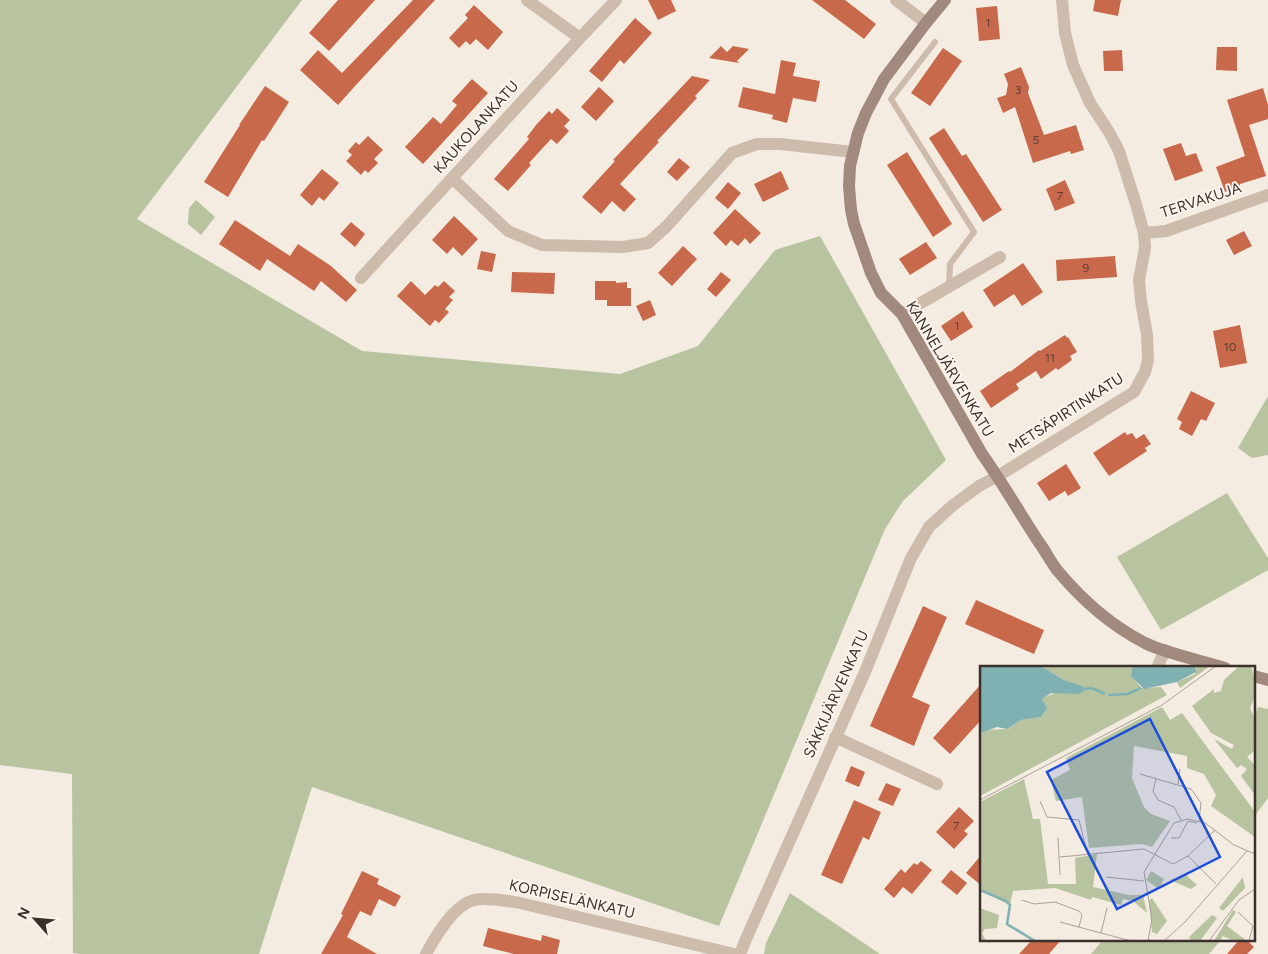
<svg xmlns="http://www.w3.org/2000/svg" width="1268" height="954" font-family="Figtree,sans-serif">
	<style>
		.green { fill: #b8c4a0 }
		.building { fill: #c8694b }
		.lines { fill: none; stroke-linecap: round; stroke-linejoin: round }
		.lane { stroke: #cdbbac; stroke-width: 6 }
		.street { stroke: #cdbbac; stroke-width: 12 }
		.secondary { stroke: #a18a7d; stroke-width: 12 }
		.labels { text-anchor: middle; stroke-width: 4; stroke-linejoin: round; paint-order: stroke }
		.number-label { font-size: 12px; fill: #5e3e33 }
		.street-label { font-size: 15px; fill: #3b302b; stroke: #fbf5ee }
		.inset-river { fill: none; stroke: #7fb0b2; stroke-width: 2.5 }
		.inset-road { fill: none; stroke: #aaa098; stroke-width: 1 }
		.view { fill: #1d4ed8; fill-opacity: 0.15; stroke: #1d4ed8; stroke-width: 2.5 }
		.inset-edge { fill: none; stroke: #3b302b; stroke-width: 2.5 }
	</style>
	<rect width="100%" height="100%" fill="#f4ebe1"/>
	<!-- green -->
	<path class="green" d="M0,0H302L137,219L362,351L620,374L698,346L775,250L820,236L946,460L903,501L885,529L719,926L312,787L259,954H79L73,953L72,774L0,765Z
		M196,200L215,217L201,235L188,224L189,208Z
		M1268,396V455L1252,458L1238,448Z
		M1227,493L1268,558V570L1161,630L1117,557Z
		M1258,707L1268,709V798L1254,817V717Z
		M790,893L880,954H764L766,943Z
		M1103,940H1221L1209,954H1091Z"/>
	<!-- building -->
	<path class="building" d="M338,0H375L329,51L309,33Z
		M413,0H435L356,85L338,105L300,70L318,50L342,73Z
		M648,0H671L676,11L658,20Z
		M812,0H845L876,24L864,39Z
		M1095,0H1121L1118,16L1093,11Z
		M474,5L503,32L488,50L476,39L470,45L466,41L459,48L449,38L468,18L465,15Z
		M997,6L1000,39L979,41L976,8Z
		M635,18L652,33L624,64L620,60L602,82L589,71Z
		M721,46L727,52L733,46L749,49L737,61L739,63L709,58Z
		M1217,47H1237V71L1216,70Z
		M943,48L962,61L930,106L911,93Z
		M1122,50L1123,71H1104L1103,51Z
		M781,60L796,63L793,76L820,81L816,102L793,98L787,123L772,119L773,115L738,107L743,87L775,94Z
		M1021,67L1029,87L1028,93L1044,135L1076,125L1084,150L1071,154L1070,151L1033,163L1015,107L1003,113L997,98L1006,95L1008,84L1004,74Z
		M692,76L710,80L695,96L697,98L657,141L659,142L620,184L636,199L624,212L612,201L601,214L582,197L615,161L613,160Z
		M472,79L488,93L423,164L405,147L433,117L441,124L457,105L452,101Z
		M265,86L289,102L264,141L262,140L228,197L204,182L240,125H239Z
		M599,87L614,101L596,121L581,107Z
		M1263,88L1268,105V119L1249,125L1266,176L1240,184V186L1225,192L1216,167L1245,156L1227,100Z
		M557,108L570,120L564,126L569,131L557,144L551,139L529,163L531,165L508,191L494,179L529,139L527,137L536,125L549,111L552,114Z
		M944,128L962,156L966,154L1002,210L983,222L929,138Z
		M368,136L383,150L374,159L378,163L368,173L365,170L361,175L346,161L352,155L348,151L356,142L359,145Z
		M1181,143L1186,156L1196,153L1203,171L1175,181L1163,149Z
		M907,152L952,224L933,237L887,165Z
		M679,158L690,167L677,181L667,172Z
		M322,169L339,183L324,201L319,197L312,206L300,195Z
		M781,171L789,189L763,202L754,184Z
		M1065,180L1075,203L1055,211L1046,189Z
		M728,182L741,193L728,209L715,198Z
		M735,209L761,233L750,244L745,238L738,246L731,240L726,246L713,233Z
		M454,216L478,239L462,256L453,247L447,254L432,240Z
		M235,220L290,256L298,244L331,266L357,290L346,302L321,281L314,291L267,259L260,271L219,244Z
		M351,222L365,234L355,247L340,234Z
		M1244,231L1252,246L1234,255L1226,240Z
		M926,242L937,258L910,275L899,259Z
		M683,246L697,259L672,286L658,273Z
		M481,251L496,254L492,272L477,269Z
		M1115,256L1117,277L1057,281L1056,260Z
		M1023,263L1043,292L1022,306L1014,294L994,307L983,290Z
		M512,272L555,273L554,294L511,292Z
		M721,272L731,280L716,297L707,289Z
		M411,281L425,295L435,285L438,287L444,281L455,291L449,297L453,300L445,309L449,312L439,323L435,320L430,326L397,296Z
		M595,281H616V283L627,282V288H631V306H607V300H595Z
		M650,300L656,315L643,321L636,306Z
		M963,311L973,327L951,341L941,326Z
		M1240,325L1247,363L1220,368L1213,331Z
		M1065,335L1067,338L1068,337L1077,352L1070,356L1072,360L1058,370L1056,368L1041,379L1036,371L1016,384L1019,389L991,408L980,391L1009,371L1010,372L1039,350L1040,351Z
		M1191,391L1215,403L1206,421L1201,419L1192,436L1179,429L1182,422L1177,419Z
		M1125,432L1127,435L1132,433L1136,439L1144,434L1151,444L1145,448L1147,451L1109,476L1093,453Z
		M1066,464L1081,488L1068,496L1065,491L1049,501L1037,483Z
		M976,600L1044,630L1034,654L965,624Z
		M923,606L947,617L912,697L930,705L914,746L870,726Z
		M982,683V719L950,754L933,738Z
		M851,766L865,772L859,787L845,781Z
		M886,783L901,789L893,806L878,800Z
		M854,800L881,812L869,840L863,837L842,884L821,875Z
		M959,807L974,821L964,831L968,834L954,849L936,832Z
		M982,854V886L966,873Z
		M921,861L932,870L912,894L903,887L894,898L884,889L901,869L905,873L914,863L917,865Z
		M951,870L967,883L957,895L941,882Z
		M362,871L379,879L377,884L401,896L395,907L379,899L371,916L360,911L347,937L377,954H321L343,915L341,914Z
		M488,928L541,941L542,935L560,940L557,954H514L483,946Z
		M1032,940H1061L1049,954H1019Z
		M1239,940H1247L1254,947L1247,954H1227Z"/>
	<g class="lines">
		<!-- lane -->
		<path class="lane" d="M935,42L891,99L974,232L950,264L949,286"/>
		<!-- street -->
		<path class="street" d="M527,0L580,38
			M896,0L926,23
			M452,178L508,231L542,245L623,247L648,243L666,227L732,153L757,144H780L853,152
			M1144,233L1166,231L1268,195
			M361,278L580,38L616,0
			M902,314L1000,257
			M1157,668L1165,650
			M835,737L937,784
			M426,954C435,937 454,905 474,900C487,897 507,901 520,903L734,954
			M740,954L746,939L865,672L911,558L929,527L952,506L979,486L998,476L1134,392L1145,372L1148,360L1147,335L1141,301L1139,280L1145,248L1144,233L1136,204L1119,151L1109,132L1090,103L1073,65L1065,33L1062,0"/>
		<!-- secondary -->
		<path class="secondary" d="M945,0L926,23L884,79L866,113L858,133L850,166L849,186L851,210L854,224L871,273L881,293L902,314L982,454C1002,482 1019,512 1038,541C1045,550 1050,561 1057,570C1082,600 1110,625 1145,643C1168,654 1200,660 1225,668
			M1254,676L1268,680"/>
	</g>
	<g class="labels">
		<!-- number labels -->
		<g class="number-label">
			<text x="988" y="27">1</text>
			<text x="1018" y="94">3</text>
			<text x="1036" y="144">5</text>
			<text x="1060" y="200">7</text>
			<text x="1086" y="272">9</text>
			<text x="957" y="330">1</text>
			<text x="1230" y="351">10</text>
			<text x="1050" y="362">11</text>
			<text x="956" y="830">7</text>
		</g>
		<!-- street labels -->
		<g class="street-label">
			<text transform="translate(476 127) rotate(-48)" y="5">KAUKOLANKATU</text>
			<text transform="translate(1201 200) rotate(-18)" y="5">TERVAKUJA</text>
			<text transform="translate(950 369) rotate(59)" y="5">KANNELJÄRVENKATU</text>
			<text transform="translate(1066 413) rotate(-33)" y="5">METSÄPIRTINKATU</text>
			<text transform="translate(836 694) rotate(-66)" y="5">SÄKKIJÄRVENKATU</text>
			<text transform="translate(572 899) rotate(13)" y="5">KORPISELÄNKATU</text>
		</g>
	</g>
	<!-- overview -->
	<g transform="translate(980 666)">
		<rect width="275" height="275" fill="#f4ebe1"/>
		<path d="M61,0H153V11L161,22L181,21L187,29L0,130V64L28,63L41,54L61,51L66,43L62,32L77,26L98,28L103,20L84,14ZM216,0H230L200,22L197,16L215,8ZM259,0H271L275,14V31L270,42L275,52V84L267,91L275,99V129L261,110L267,103L261,99L257,102L234,73L252,83L254,79L231,67L212,40L234,23V27L241,25L244,14ZM182,41L190,54L202,47L275,146V171L231,140L236,129L224,108L207,102V90L154,80L152,112L164,141L171,148L190,155L172,181L162,178L109,182L102,131L76,135L71,114L90,104L86,92ZM44,113L53,153H60L68,218H96L95,192L117,188L113,221L149,229H163L167,247L153,235L143,233L141,239L112,231L111,234L75,222L33,225L30,239L0,224V136ZM171,205L184,213L179,223L166,214ZM206,209L217,219L211,223L190,214ZM263,211L265,222L243,245L239,242ZM172,232L187,255L177,268L172,266L169,235ZM0,242L19,249L17,262L5,263L2,267L6,275H0ZM253,244L256,246L247,260L267,275H254L243,270L240,275H234ZM232,249L237,252L220,275H212L209,271Z" fill="#b8c4a0"/>
		<path d="M0,0H61L84,14L103,20L104,25L98,28L71,27L62,33L67,42L61,51L41,54L27,63L17,61L3,66L0,64ZM153,0H215L216,6L197,16L164,23L151,10Z" fill="#7fb0b2"/>
		<path class="inset-river" d="M104,23L112,22L125,28M128,29L148,28L161,22M0,224L26,235L30,239L27,258L55,275"/>
		<path class="inset-road" d="M160,108L211,123L221,137L219,155M176,113L173,125L178,134L194,141L201,154M198,118L200,103M0,134L182,39L236,0M60,135L67,151L99,154L107,186M78,172L80,209M191,172H199L208,155L217,157M208,190L236,218M80,191L164,183L193,198L208,190L235,164M126,211L164,215M42,234L54,238L75,236L99,245L102,249L99,261M258,246L273,260L269,275M80,256L151,275M121,267L127,242M168,275L172,253L164,206L194,157L208,153L225,157L254,179L275,188M184,275L205,256L267,185M229,275L259,234L275,223"/>
		<path class="view" d="M170,53L240,191L137,243L67,106Z"/>
		<rect width="275" height="275" class="inset-edge"/>
	</g>
	<!-- north arrow -->
	<g transform="translate(35 919) rotate(297)" stroke="#fbf5ee" stroke-width="4" paint-order="stroke">
	<path d="M0-4L9 19L0 12L-9 19Z" fill="#3b302b"/>
	<text y="-8" font-size="14" font-weight="bold" text-anchor="middle" fill="#3b302b">N</text>
	</g>
</svg>
